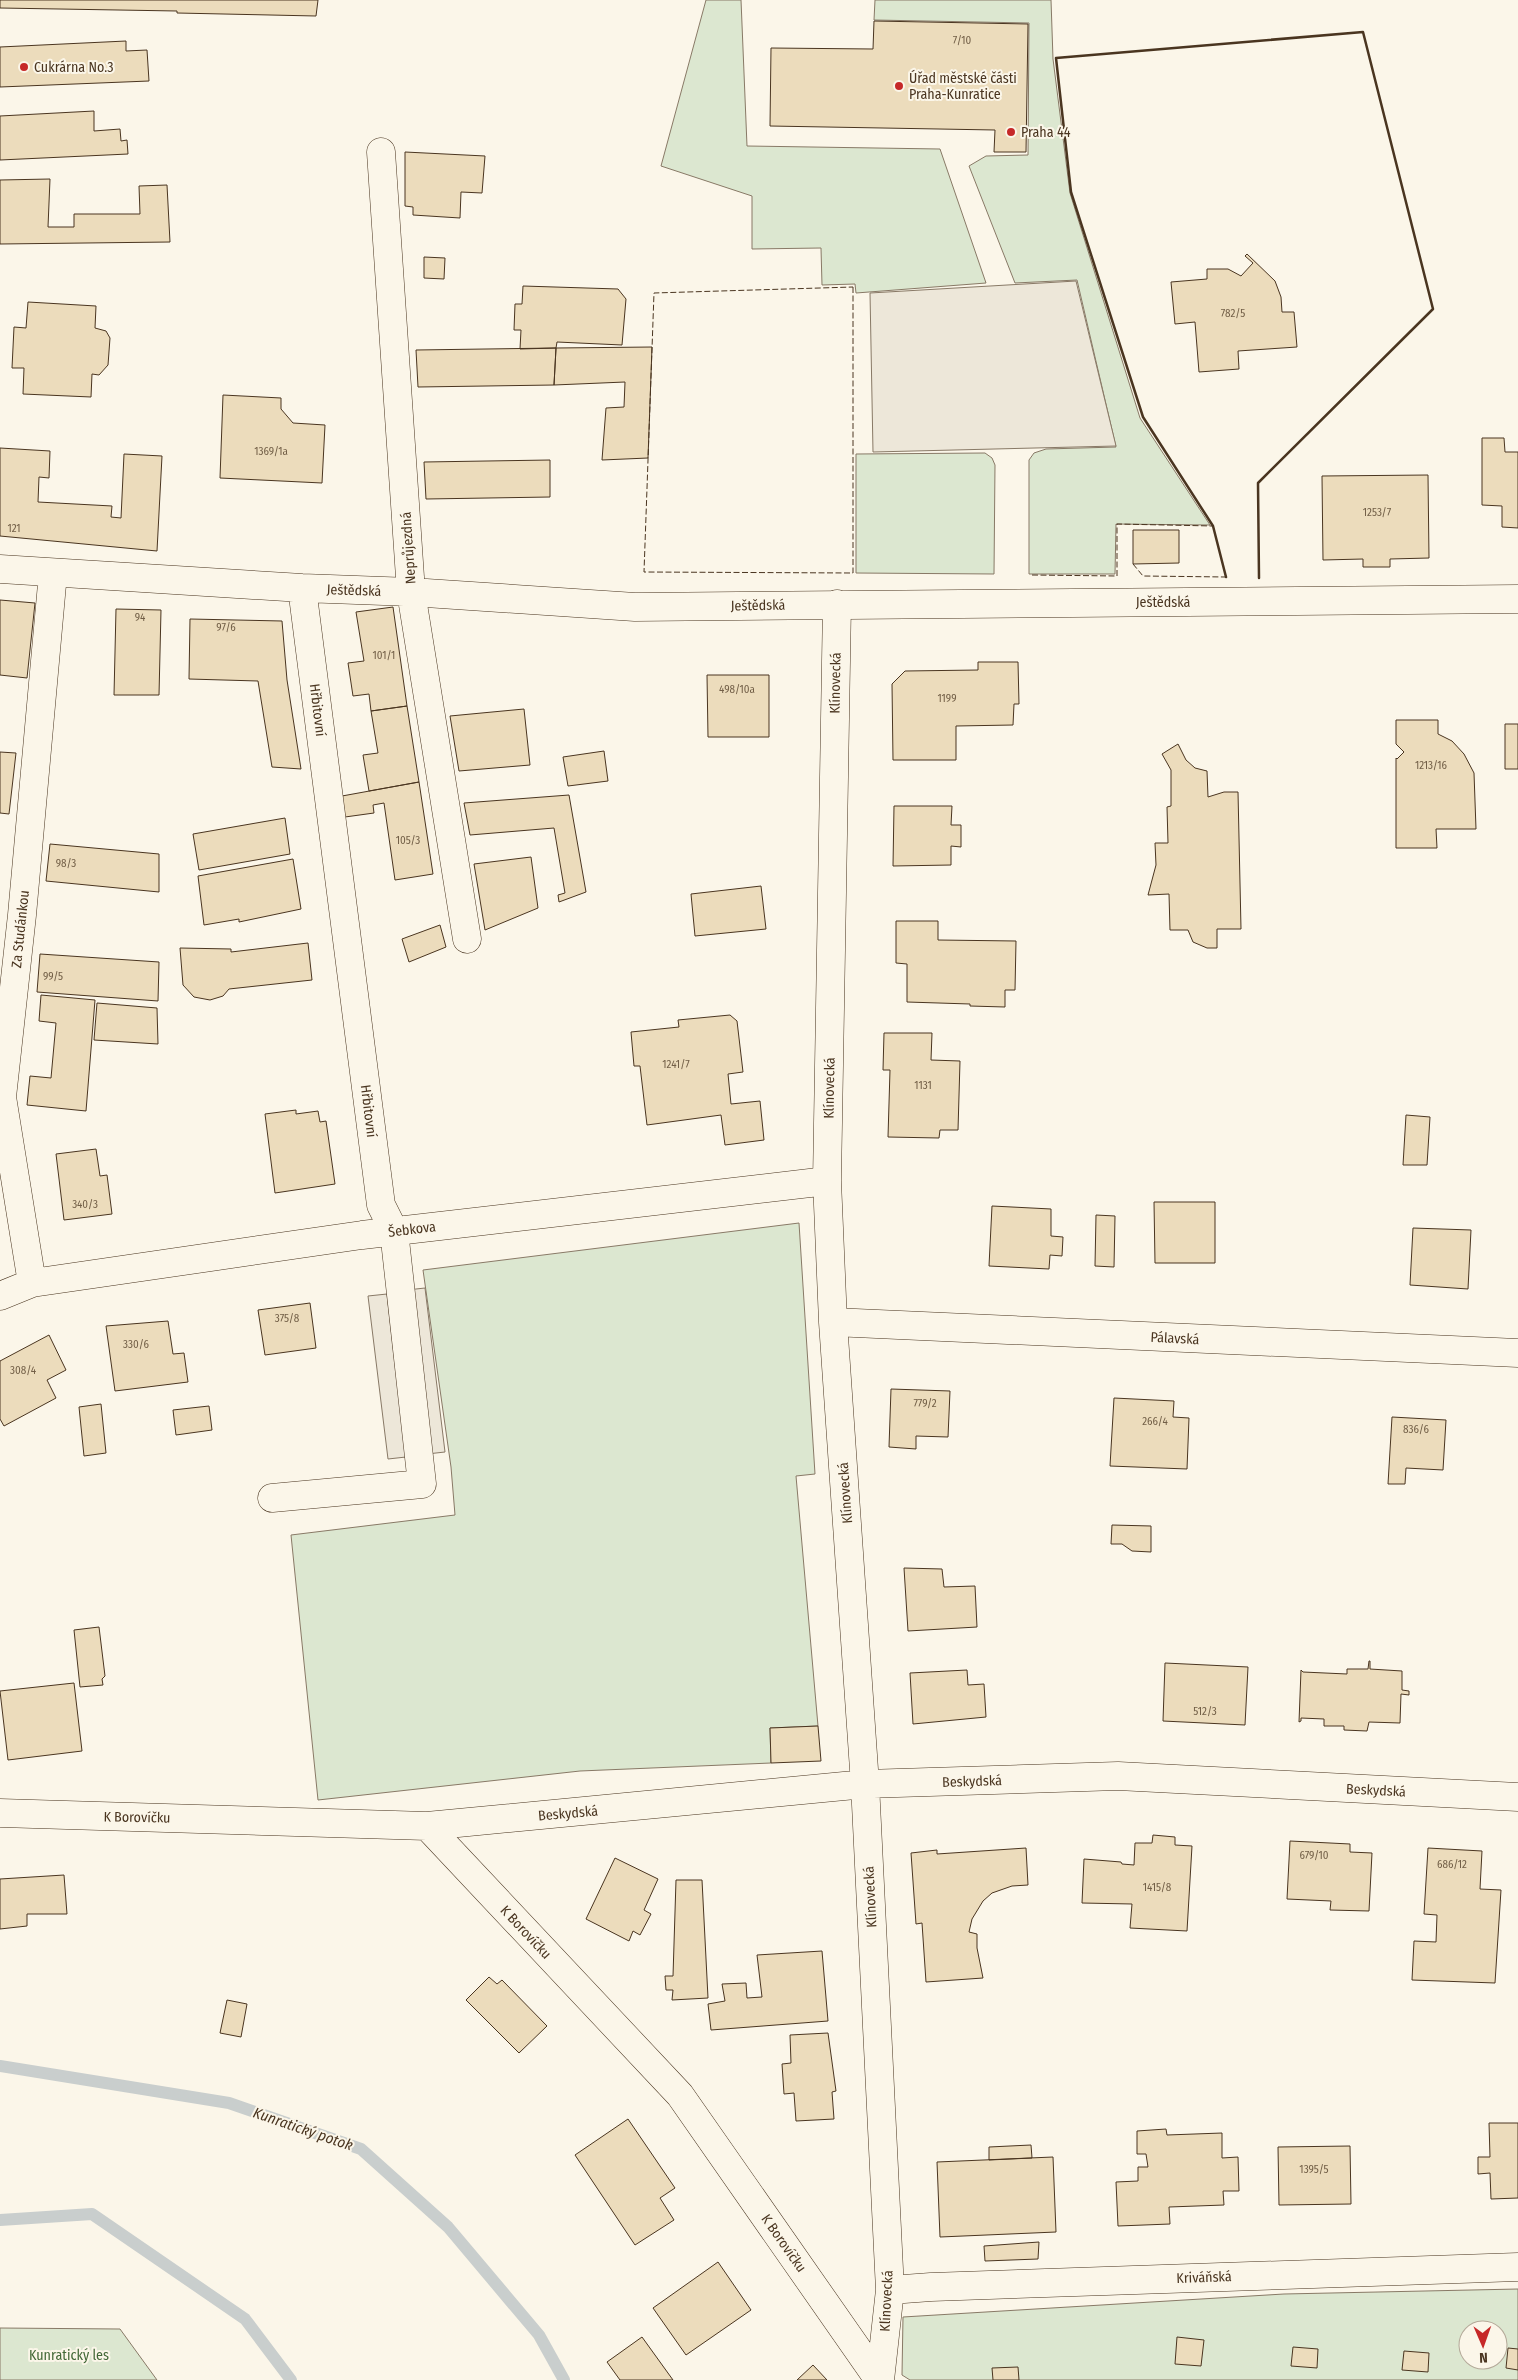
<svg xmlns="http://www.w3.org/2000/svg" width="1518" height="2380" font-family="'Fira Sans Condensed',sans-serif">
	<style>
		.green { fill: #dce7d0; stroke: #887966; fill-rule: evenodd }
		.parking { fill: #ede7d9; stroke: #887966 }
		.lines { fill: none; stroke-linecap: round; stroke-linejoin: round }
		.stream { stroke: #c9cecd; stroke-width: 12 }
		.building { fill: #ecdcbc; stroke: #4a3520 }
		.street-casing { stroke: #4a3520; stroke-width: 29 }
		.street { stroke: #fbf6e9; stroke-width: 28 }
		.fence { stroke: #4a3520; stroke-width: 1; stroke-dasharray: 6 2.5; stroke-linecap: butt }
		.wall { stroke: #4a3520; stroke-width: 2.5 }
		.poi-dot { fill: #c62828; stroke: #fbf6e9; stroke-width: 2 }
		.labels { text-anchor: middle; stroke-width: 4; stroke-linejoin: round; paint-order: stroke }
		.number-label { font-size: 11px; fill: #725f47 }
		.poi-label { font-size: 14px; fill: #4a3520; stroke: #fbf6e9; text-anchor: start }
		.street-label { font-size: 14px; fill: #4a3520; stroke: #fbf6e9 }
		.park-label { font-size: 14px; fill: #436837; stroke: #fbf6e9 }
		.water-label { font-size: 15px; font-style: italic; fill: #4a3520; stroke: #fbf6e9 }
	</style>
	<rect width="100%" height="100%" fill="#fbf6e9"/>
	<!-- green -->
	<path class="green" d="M706,0H741L747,146L940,149L986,283L856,293L855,284L822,285L821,248L752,249V196L661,166Z
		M875,0H1051L1053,59L1070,193L1140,418L1210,525L1116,524L1115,574H1029V460L1034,453L1046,449L1116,447L1077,280L1015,283L969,166L986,156L1028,155L1029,23L874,20Z
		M985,453L992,458L995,465L994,574L856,573V454Z
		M799,1223L815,1474L796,1476L818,1726L770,1728L771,1763L580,1771L318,1800L291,1535L455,1515L451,1467L423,1270Z
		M1518,2289V2380H910L902,2375L903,2317L1284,2294ZM1468,2330H1498V2360H1468Z
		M0,2328L120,2329L157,2380H0Z"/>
	<!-- parking -->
	<path class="parking" d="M1076,281L1116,446L873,452L870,293Z
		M425,1288L445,1452L427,1454L407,1290Z
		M387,1294L406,1457L388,1459L368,1296Z"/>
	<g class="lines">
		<!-- stream -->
		<path class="stream" d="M0,2066L229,2103L361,2149L448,2227L539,2335L564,2380
			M0,2220L92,2214L245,2319L291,2380"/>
	</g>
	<!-- building -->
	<path class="building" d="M0,0H318L316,16L177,13V11L0,8Z
		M874,21L1028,24L1026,152H994L995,130L770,126L771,48L873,49Z
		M126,41V51L147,50L149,81L0,87V47Z
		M94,111V131L120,129L121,141L127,140L128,154L0,160V116Z
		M405,152L485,156L482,193L461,192L460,218L413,215V207L405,206Z
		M50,179L48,227H74V214H140L139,186L167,185L170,242L0,244V180Z
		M1247,254L1275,281L1281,297L1282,312H1294L1297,347L1238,351L1239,369L1199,372L1195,322L1175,324L1171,282L1207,279V269H1228L1241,276L1253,263L1245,256Z
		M424,257L445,258L444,279L424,278Z
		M523,286L618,289L626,299L622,345L557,342L556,348L520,349L521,330H514L515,304H522Z
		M28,302L96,306L95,328L106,331L110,338L108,365L99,375L92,374L91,397L23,394L24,368H12L14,327L26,328Z
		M652,347L648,458L602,460L606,408L624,407L625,382L554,385L556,348Z
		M556,348L554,385L418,387L416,350Z
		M223,395L281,398V409L293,423L325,425L322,483L220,478Z
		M1482,438H1504L1505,452H1518V528L1502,527V506L1482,505Z
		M0,448L50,451L49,478L39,477L38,502L112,506L111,517L121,518L124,454L162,456L157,551L0,536Z
		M550,460V497L426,499L424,462Z
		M1428,475L1429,558L1390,559V567H1363V559L1323,560L1322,476Z
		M1133,530H1179V563L1133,564Z
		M0,600L35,603L27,678L0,675Z
		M393,607L407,706L371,711L369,694L353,696L348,663L364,661L356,612Z
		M116,609L161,610L159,695H114Z
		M190,619L282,621L287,680L301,769L272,767L258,681L189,679Z
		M978,662H1018L1019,704H1014L1013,725L956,726V760H893L892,684L905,671L978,670Z
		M707,675H769V737H708Z
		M407,706L419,782L369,791L363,755L378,753L371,711Z
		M524,709L530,765L459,771L450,716Z
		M1396,720H1438V734L1452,741L1464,754L1474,773L1476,829H1436L1437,848H1396V758L1397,759L1404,752L1396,744Z
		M1505,724H1518V769H1505Z
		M1178,744L1186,760L1195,768L1207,771L1208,797L1224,792H1238L1241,929H1217V948H1207L1193,942L1188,930H1170L1169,894L1148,895L1156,865L1155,843H1168L1167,807L1171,806V770L1162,754Z
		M604,751L608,781L568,786L563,757Z
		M0,752L16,753L9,814L0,813Z
		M419,782L433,874L395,880L384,803L373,805L374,813L345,817L342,796Z
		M569,795L586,892L559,902L558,895L565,893L554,828L470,835L464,803Z
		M894,806H952L951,825H961V847L951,846V865L893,866Z
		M285,818L290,854L199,870L193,834Z
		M50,844L159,854V892L46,881Z
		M531,857L538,908L485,930L474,864Z
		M293,859L301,909L239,922V919L204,925L198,876Z
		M761,886L766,929L695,936L691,894Z
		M896,921H938V940L1016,941L1015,990H1005V1007L970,1006V1004L907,1002V964L896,963Z
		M440,925L446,947L409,962L402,939Z
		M308,943L312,980L229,989L223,996L210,1000L194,997L183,985L180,948L231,949V952Z
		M40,954L159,962L158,1001L37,992Z
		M41,995L95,1000L86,1111L27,1105L30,1076L51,1078L56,1023L39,1021Z
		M97,1003L157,1008L158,1044L94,1040Z
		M730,1015L737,1021L743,1072L728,1074L731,1104L760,1101L764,1140L725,1145L721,1115L647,1125L640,1066H634L631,1032L679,1027L678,1020Z
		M884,1033H932L931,1060L960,1061L958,1130H940L939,1138L888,1137L890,1070H883Z
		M296,1110V1114L318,1111L320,1122L326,1121L335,1184L275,1193L265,1114Z
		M1406,1115L1430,1117L1427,1165H1403Z
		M96,1149L100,1176L107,1175L112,1214L64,1220L56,1154Z
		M1154,1202H1215V1263H1155Z
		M992,1206L1051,1209V1236L1063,1237L1062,1256L1050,1255L1049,1269L989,1266Z
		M1096,1215L1115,1216L1114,1267L1095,1266Z
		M1413,1228L1471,1230L1468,1289L1410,1285Z
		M310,1303L316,1348L265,1355L258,1310Z
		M168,1321L173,1354L184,1353L188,1382L115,1391L106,1326Z
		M49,1335L66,1370L47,1380L56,1398L4,1426L0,1419V1361Z
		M891,1389L950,1391L948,1437L916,1436V1449L889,1447Z
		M1114,1398L1174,1401L1173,1417L1189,1418L1187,1469L1110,1466Z
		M101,1404L106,1453L84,1456L79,1407Z
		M209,1406L212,1430L176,1435L173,1410Z
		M1392,1417L1446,1420L1443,1470L1406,1468L1405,1484H1388Z
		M1112,1525L1151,1526V1552L1132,1551L1122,1544H1111Z
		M904,1568L942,1569L944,1587L975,1586L977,1627L908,1631Z
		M99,1627L105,1676L102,1679L103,1685L80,1687L74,1630Z
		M1369,1661H1370V1669L1402,1671V1690L1409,1691V1695L1401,1694L1400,1723L1369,1722L1367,1731L1344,1730V1726H1324V1719L1301,1718V1721L1299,1722L1301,1670L1303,1672L1347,1674V1669H1368Z
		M1165,1663L1248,1667L1245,1725L1163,1721Z
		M967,1670L968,1685L984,1684L986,1717L913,1724L910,1673Z
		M74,1683L82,1751L8,1760L0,1691Z
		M818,1726L821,1761L771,1763L770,1728Z
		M1153,1835L1175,1837V1845L1192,1846L1187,1931L1130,1928L1132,1904L1082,1903L1084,1859L1121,1862L1122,1864L1134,1865L1135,1843H1152Z
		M1290,1841L1350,1844V1852L1372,1853L1369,1911L1330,1910L1331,1901L1287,1899Z
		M1026,1848L1028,1885L1012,1886L992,1893L983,1901L972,1919L969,1932L977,1934V1948L983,1978L926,1982L922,1923L916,1924L911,1853L937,1850V1854Z
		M1428,1848L1482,1851L1480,1889L1501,1890L1495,1983L1412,1980L1414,1941L1436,1942L1437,1915L1424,1914Z
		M615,1858L658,1879L644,1910L651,1914L640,1935L633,1931L629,1941L586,1919Z
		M64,1875L67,1914H27V1926L0,1929V1879Z
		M676,1880H702L708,1998L672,2000L673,1990H666L665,1976H673Z
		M822,1951L828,2021L711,2030L708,2004L725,2001L722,1984L746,1983L747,1998L762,1997L757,1955Z
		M489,1977L497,1984L502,1980L547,2026L519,2053L466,2000Z
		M227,2000L247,2004L241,2037L220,2033Z
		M828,2033L836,2091L832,2092L834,2119L796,2121L794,2093L784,2094L782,2064L791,2063L790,2035Z
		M628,2119L675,2188L660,2198L674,2220L635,2245L575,2155Z
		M1489,2123H1518V2198L1491,2199L1490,2173L1478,2174V2157H1490Z
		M1166,2129L1167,2135L1222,2133V2158L1238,2157L1239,2191H1223L1224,2205L1169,2207L1170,2224L1118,2226L1116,2182L1138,2181V2167H1148L1146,2154H1137V2131Z
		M1031,2145L1032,2158L989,2160V2147Z
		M1350,2146L1351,2204L1279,2205L1278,2147Z
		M1053,2157L1056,2232L940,2237L937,2162Z
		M1039,2242L1038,2259L985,2261L984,2246Z
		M718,2262L751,2310L686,2355L653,2308Z
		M642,2337L673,2380H620L607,2362Z
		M1177,2337L1204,2340L1201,2366L1175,2364Z
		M1293,2347L1318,2349L1317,2368L1291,2366Z
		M1508,2348L1518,2349V2370L1506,2368Z
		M1404,2351L1429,2353L1428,2372L1402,2370Z
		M813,2365L827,2380H797Z
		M1018,2367L1019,2380H993L992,2368Z"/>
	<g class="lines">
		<defs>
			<path id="street" d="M381,152L411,592L467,939
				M0,569L302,588L411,592L635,607L1518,599
				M837,604L827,1181L833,1322L865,1784L890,2290L880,2380
				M32,1283L2,1097L22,915L53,573
				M0,1296L32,1283L362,1235L827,1181
				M833,1322L1518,1353
				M272,1498L422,1484L394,1231L381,1205L302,588
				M0,1813L427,1826L680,2095L879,2380
				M427,1826L865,1784L1118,1776L1518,1797
				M890,2290L931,2287L1518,2267"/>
		</defs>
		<!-- street casing -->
		<use href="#street" class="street-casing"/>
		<!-- street -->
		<use href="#street" class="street"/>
		<!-- fence -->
		<path class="fence" d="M853,287V573L644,572L654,293Z
			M1133,564L1143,576L1226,577
			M1032,575L1117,576V524L1213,526"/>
		<!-- wall -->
		<path class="wall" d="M1226,577L1213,526L1143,417L1071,192L1056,58L1363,32L1433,309L1258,483L1259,578"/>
	</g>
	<!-- markers -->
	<g class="poi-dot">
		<circle cx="24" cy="67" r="5"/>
		<circle cx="899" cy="86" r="5"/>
		<circle cx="1011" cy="132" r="5"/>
	</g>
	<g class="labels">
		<!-- number labels -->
		<g class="number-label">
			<text x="962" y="44">7/10</text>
			<text x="1233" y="317">782/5</text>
			<text x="271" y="455">1369/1a</text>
			<text x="1377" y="516">1253/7</text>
			<text x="14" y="532">121</text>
			<text x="140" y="621">94</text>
			<text x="226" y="631">97/6</text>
			<text x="384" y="659">101/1</text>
			<text x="737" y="693">498/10a</text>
			<text x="947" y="702">1199</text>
			<text x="1431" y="769">1213/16</text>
			<text x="408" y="844">105/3</text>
			<text x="66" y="867">98/3</text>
			<text x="53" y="980">99/5</text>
			<text x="676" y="1068">1241/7</text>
			<text x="923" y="1089">1131</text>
			<text x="85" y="1208">340/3</text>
			<text x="287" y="1322">375/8</text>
			<text x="136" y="1348">330/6</text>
			<text x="23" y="1374">308/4</text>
			<text x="925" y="1407">779/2</text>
			<text x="1155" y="1425">266/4</text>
			<text x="1416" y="1433">836/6</text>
			<text x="1205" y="1715">512/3</text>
			<text x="1314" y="1859">679/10</text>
			<text x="1452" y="1868">686/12</text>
			<text x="1157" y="1891">1415/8</text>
			<text x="1314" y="2173">1395/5</text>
		</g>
		<!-- poi labels -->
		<g class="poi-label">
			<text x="34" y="72">Cukrárna No.3</text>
			<text x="909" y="83">Úřad městské části<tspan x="909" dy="16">Praha-Kunratice</tspan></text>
			<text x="1021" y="137">Praha 44</text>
		</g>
		<!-- street labels -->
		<g class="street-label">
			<text transform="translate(408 548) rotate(-94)" y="5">Neprůjezdná</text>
			<text transform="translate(354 590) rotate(2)" y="5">Ještědská</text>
			<text x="1163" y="607">Ještědská</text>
			<text transform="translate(758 605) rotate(-1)" y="5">Ještědská</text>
			<text transform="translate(835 683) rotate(-89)" y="5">Klínovecká</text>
			<text transform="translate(318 710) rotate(83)" y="5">Hřbitovní</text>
			<text transform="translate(20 929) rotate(-84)" y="5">Za Studánkou</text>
			<text transform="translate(829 1088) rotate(-89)" y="5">Klínovecká</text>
			<text transform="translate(369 1111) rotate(83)" y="5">Hřbitovní</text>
			<text transform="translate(412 1229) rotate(-7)" y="5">Šebkova</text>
			<text transform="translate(1175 1338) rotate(3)" y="5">Pálavská</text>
			<text transform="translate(845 1493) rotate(-94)" y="5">Klínovecká</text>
			<text transform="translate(972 1781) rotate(-2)" y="5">Beskydská</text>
			<text transform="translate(1376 1790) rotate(3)" y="5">Beskydská</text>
			<text transform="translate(568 1813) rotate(-5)" y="5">Beskydská</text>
			<text transform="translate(137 1817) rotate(1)" y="5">K Borovíčku</text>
			<text transform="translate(870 1897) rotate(-93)" y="5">Klínovecká</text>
			<text transform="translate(526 1932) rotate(47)" y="5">K Borovíčku</text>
			<text transform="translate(784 2243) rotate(55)" y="5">K Borovíčku</text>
			<text transform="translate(1204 2277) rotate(-2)" y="5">Kriváňská</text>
			<text transform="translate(886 2301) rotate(-87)" y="5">Klínovecká</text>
		</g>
		<!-- park labels -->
		<g class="park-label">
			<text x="69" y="2360">Kunratický les</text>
		</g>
		<!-- water labels -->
		<g class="water-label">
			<text transform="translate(303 2129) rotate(19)" y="5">Kunratický potok</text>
		</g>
	</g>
	<!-- north arrow -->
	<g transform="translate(1483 2345) rotate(178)"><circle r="24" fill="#fbf6e9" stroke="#b4a999"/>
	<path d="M0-4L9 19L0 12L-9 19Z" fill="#c62828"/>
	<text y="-8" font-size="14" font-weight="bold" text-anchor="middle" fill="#4a3520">N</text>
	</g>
</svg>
